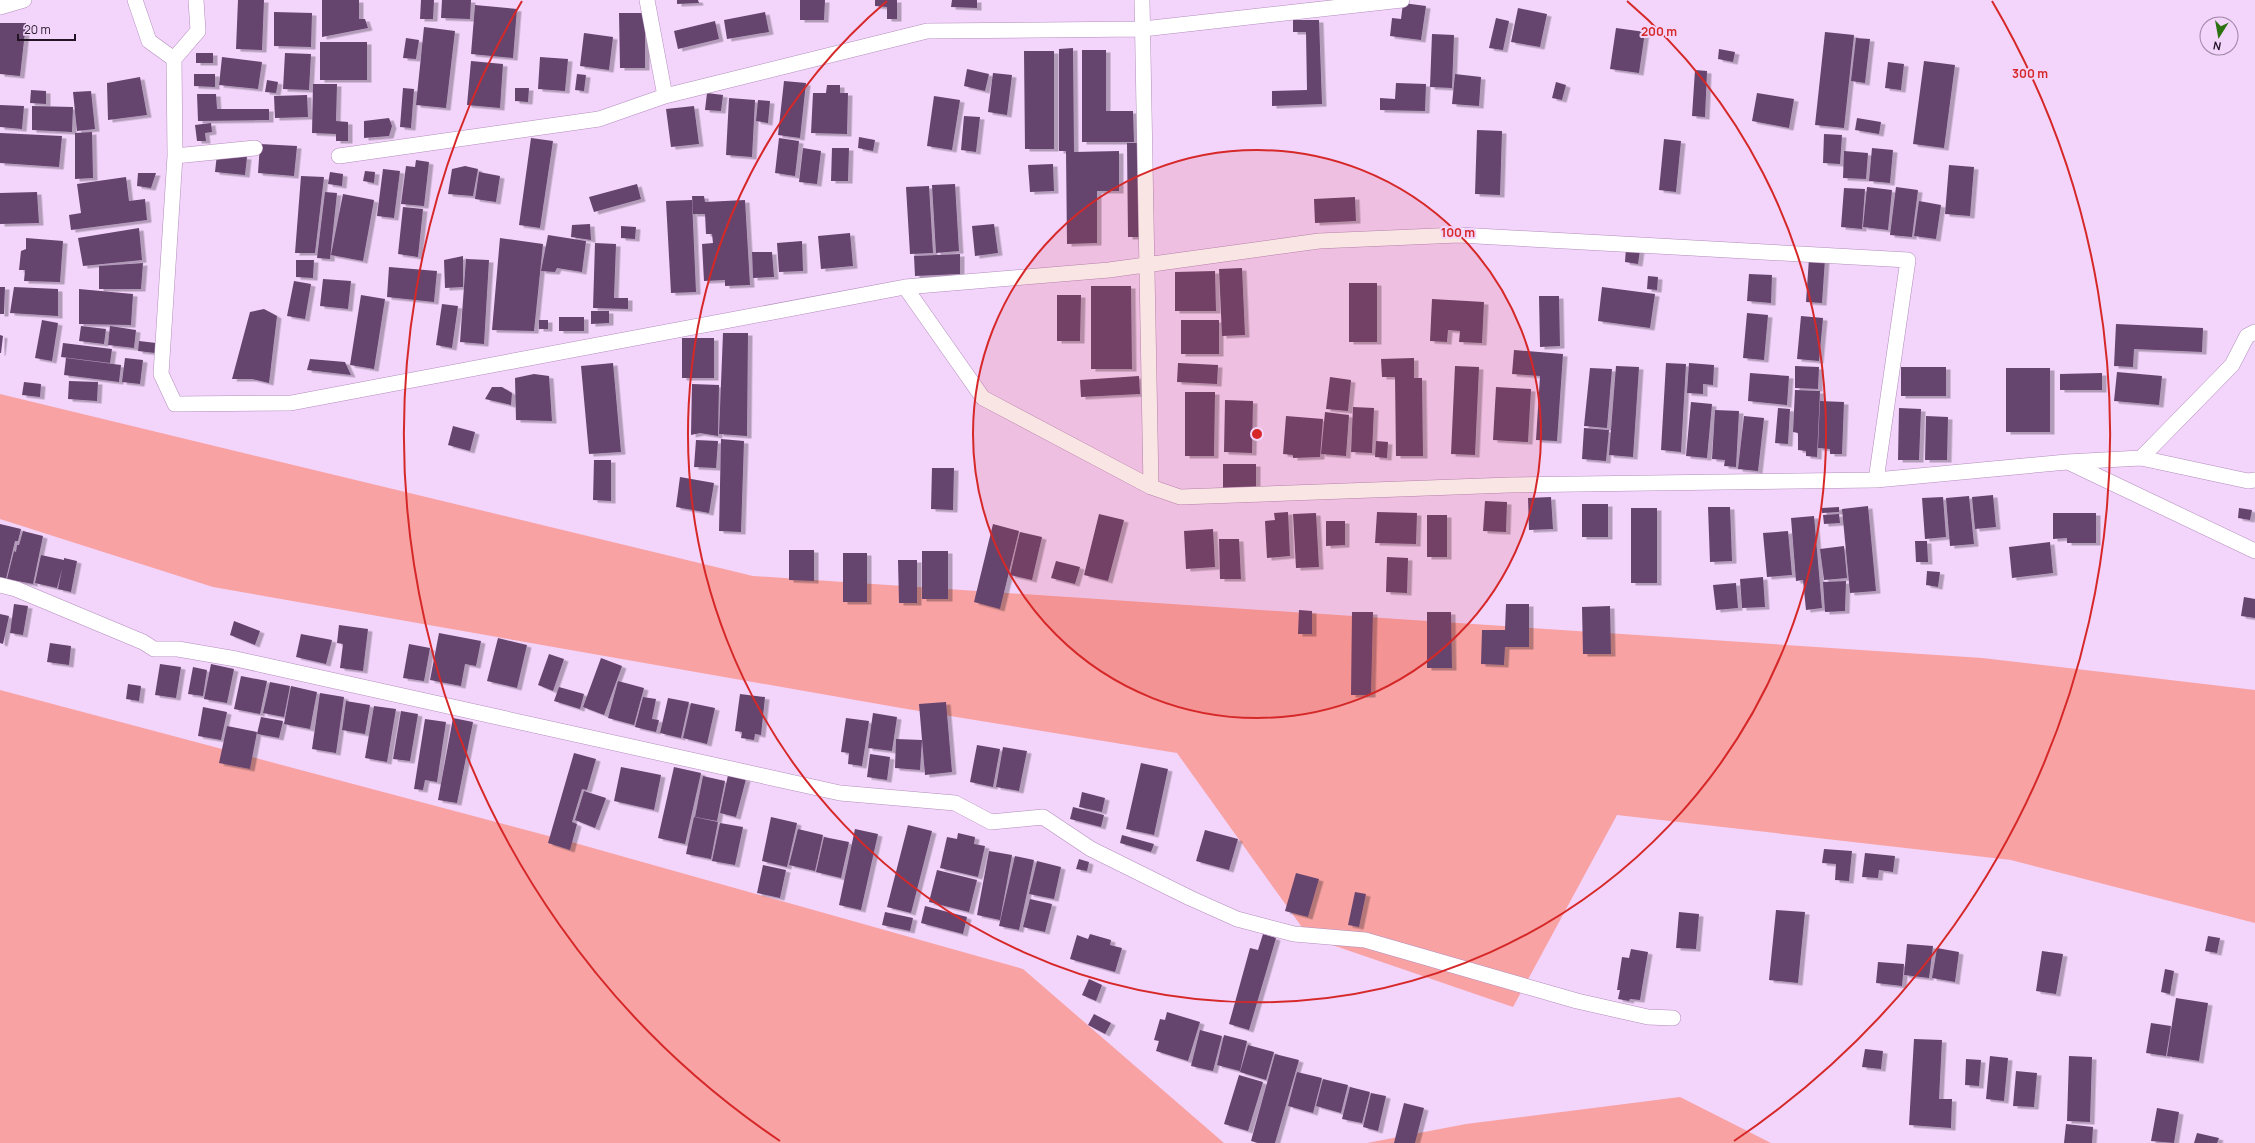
<svg xmlns="http://www.w3.org/2000/svg" width="2255" height="1143" font-family="Manrope,sans-serif">
	<style>
		.green { fill: #f8a2a3 }
		.building { fill: #65446e; filter: url(#shadow) }
		.lines { fill: none; stroke-linecap: round; stroke-linejoin: round }
		.street-casing { stroke: #b28dbc; stroke-width: 16 }
		.street { stroke: #fff; stroke-width: 15 }
		.ring { fill: none; stroke: #d62828; stroke-width: 2 }
		.centre { fill: #d62828; stroke: #f3d4fb; stroke-width: 2 }
		.ring-label { font-size: 12px; text-anchor: middle; font-weight: bold; fill: #d62828; stroke: #f3d4fb; stroke-width: 4; stroke-linejoin: round; paint-order: stroke }
	</style>
	<defs>
		<filter id="shadow"><feDropShadow dx="4.5" dy="2.5" stdDeviation="0" flood-color="#0004"/></filter>
	</defs>
	<rect width="100%" height="100%" fill="#f3d4fb"/>
	<!-- green -->
	<path class="green" d="M0,394L753,576L1982,658L2255,690V923L2011,860L1617,815L1513,1007L1309,937L1177,753L901,708L213,587L0,519Z
		M0,690L575,843L1023,969L1224,1143H0Z
		M1680,1097L1771,1143H1367L1466,1124Z"/>
	<!-- building -->
	<path class="building" d="M238,0H264L262,50L236,49Z
		M322,0H359V19H365L368,28L322,37Z
		M421,0H434L433,19H420Z
		M442,0H471L470,19L441,18Z
		M677,0H698L699,3L677,4Z
		M800,0H825L824,20H800Z
		M875,0H897V19H887V7L875,6Z
		M952,0H977V8L951,7Z
		M1403,3L1426,6L1421,40L1390,36L1392,18L1401,19Z
		M475,5L517,9L513,58L471,54Z
		M1518,8L1547,14L1540,47L1511,42Z
		M274,12L312,13L311,47L274,46Z
		M765,12L769,32L727,39L724,20Z
		M619,13H645V68H620Z
		M1496,18L1509,21L1503,50L1489,48Z
		M1293,20H1319L1322,104L1272,106V91L1307,90L1306,32H1293Z
		M715,21L719,39L678,49L674,31Z
		M0,23H26L20,76L0,74Z
		M424,27L455,31L446,108L416,105Z
		M1616,28L1645,32L1639,73L1610,69Z
		M1825,32L1854,35L1844,128L1815,125Z
		M584,33L613,37L609,70L580,66Z
		M1432,34L1454,35L1452,88L1430,87Z
		M406,38L419,40L416,59L403,58Z
		M1856,38L1870,39L1865,83L1851,81Z
		M320,42H367V80H320Z
		M1073,48L1074,152L1119,151V191H1097V243L1067,244L1066,151H1059V49Z
		M1719,49L1735,52L1733,62L1718,59Z
		M1082,50H1106V111H1133L1134,142H1082Z
		M1024,51H1054V149H1025Z
		M196,53H213V63H196Z
		M285,53L311,54L309,90L283,89Z
		M222,57L262,62L258,89L219,85Z
		M540,57L568,59L565,91L538,89Z
		M471,61L503,64L500,108L467,105Z
		M1924,61L1955,65L1944,148L1913,144Z
		M1888,62L1904,64L1901,90L1885,88Z
		M967,69L989,74L985,91L964,86Z
		M1695,70L1707,71L1705,117L1692,116Z
		M993,73L1012,75L1007,115L988,112Z
		M194,74H215V87L194,86Z
		M577,74L586,75L584,91L575,90Z
		M1455,74L1481,77L1479,106L1452,104Z
		M140,77L147,115L108,120L107,83Z
		M267,80L278,82L276,93L265,92Z
		M784,81L806,83L800,138L778,135Z
		M1556,82L1566,85L1562,100L1552,98Z
		M1396,83L1426,84L1425,111L1380,110V98L1395,99Z
		M313,84H337L336,121L348,122V141H336V134L312,133Z
		M827,85H840V93H848L847,134L811,133L813,93H826Z
		M403,88L414,89L411,128L400,127Z
		M515,88H529L528,102L515,101Z
		M31,90L46,91V104L30,103Z
		M91,91L95,129L77,131L73,92Z
		M707,93L723,95L721,111L705,110Z
		M1757,93L1794,99L1789,128L1752,121Z
		M197,94H216L217,109H269V120L198,121Z
		M307,95L308,117L275,118L274,96Z
		M934,96L960,100L952,150L927,146Z
		M729,98L755,100L752,157L726,155Z
		M758,100L770,101L768,123L756,121Z
		M0,105L24,106L22,129L0,127Z
		M32,106L73,107L72,132L32,130Z
		M694,106L699,144L671,147L666,109Z
		M964,116L980,117L976,152L961,150Z
		M389,118L392,126L389,136L364,138V121Z
		M1857,118L1881,122L1879,134L1855,130Z
		M211,123L212,132L205,133L206,141H197L195,125Z
		M1477,130L1502,131L1500,195L1475,194Z
		M92,132L93,178L75,179V133Z
		M0,133L62,136L59,167L0,163Z
		M1824,134L1842,135L1840,164L1823,163Z
		M859,137L875,140L873,151L858,148Z
		M531,138L553,141L540,228L519,225Z
		M779,138L799,141L795,176L775,173Z
		M1664,139L1681,141L1676,192L1659,190Z
		M1127,143H1140L1142,237H1128Z
		M260,144L297,146L294,176L258,173Z
		M803,148L821,151L817,184L799,182Z
		M832,148H849L848,181H831Z
		M1872,148L1893,150L1890,183L1869,181Z
		M1844,151L1868,153L1866,179L1843,178Z
		M217,154L247,157L245,175L215,172Z
		M416,160L429,162L424,206L401,204L406,166L415,167Z
		M1053,164L1054,191L1030,192L1028,165Z
		M1949,165L1974,167L1970,216L1945,214Z
		M465,166L478,169L473,196L448,194L452,169Z
		M383,169L400,171L394,218L377,216Z
		M365,171L375,172L374,183L363,181Z
		M330,172L343,174L342,186L328,184Z
		M479,172L500,176L496,202L475,199Z
		M138,173H156L151,188L137,186Z
		M301,176L324,177L315,253H295Z
		M126,177L129,201L145,199L147,220L71,230L69,215L81,213L77,184Z
		M637,184L641,199L594,212L589,197Z
		M955,184L959,251L936,253L932,185Z
		M929,186L933,253L910,254L906,187Z
		M1867,187L1892,190L1888,230L1863,227Z
		M1896,187L1918,190L1912,237L1890,235Z
		M1844,188L1865,189L1862,229L1841,227Z
		M37,192L39,223L0,224V193Z
		M325,192L337,193L330,259L317,258Z
		M343,194L374,200L363,261L331,255Z
		M692,196H704L705,202L745,200L750,285L725,286V280L704,281L702,244L713,243L712,234H706L705,214H693Z
		M1355,197L1356,221L1315,223L1314,199Z
		M692,200L696,292L671,293L666,201Z
		M1919,201L1941,205L1936,239L1914,236Z
		M403,207L423,209L418,257L398,254Z
		M590,224L591,240L571,237L572,225Z
		M994,224L998,253L975,256L972,226Z
		M621,226L636,227L635,239L621,238Z
		M139,228L142,260L83,266L78,238Z
		M850,233L853,266L821,269L818,236Z
		M548,235L586,241L582,272L557,268L555,272L541,271Z
		M26,238L63,241L60,282L24,281L25,270H19L21,251L26,249Z
		M500,238L543,244L534,331L492,330Z
		M802,241L803,271L779,272L777,243Z
		M595,243L616,244L614,298H628V309L593,308Z
		M1626,248L1640,250L1638,264L1625,262Z
		M752,252H772L774,277L753,278Z
		M960,254V274L915,276L914,256Z
		M463,256V287L445,288L444,260Z
		M1809,258L1825,259L1822,303L1806,302Z
		M466,259L489,260L484,344L460,342Z
		M296,260H314L313,278L296,277Z
		M143,263L141,289H99V266Z
		M389,267L437,271L434,302L387,297Z
		M1242,268L1245,335L1222,336L1219,269Z
		M1215,271L1216,311H1175V272Z
		M1749,274L1772,275L1771,303L1747,301Z
		M1648,276L1658,277L1657,290L1647,289Z
		M323,279L351,281L348,309L320,306Z
		M294,281L311,284L305,319L287,316Z
		M1349,283H1377V342H1349Z
		M1091,286H1131L1132,369H1091Z
		M0,287H5L4,314H0Z
		M14,287L58,289V316L10,313Z
		M1602,287L1655,294L1650,328L1598,321Z
		M79,289L133,294L131,325L79,324Z
		M361,295L385,299L374,369L350,365Z
		M1057,295H1081L1080,341H1057Z
		M1539,296H1559L1560,346L1540,347Z
		M1432,299L1484,302L1482,343L1459,342L1460,331L1448,330L1447,342L1430,341Z
		M442,304L458,306L452,348L436,345Z
		M264,309L277,316L269,383L252,379H232L250,312Z
		M591,311H609V323L591,324Z
		M1747,313L1768,315L1764,360L1743,358Z
		M1801,316L1823,318L1819,361L1797,359Z
		M559,317H584V331H559Z
		M42,320L58,323L52,361L35,358Z
		M539,320H548V329H539Z
		M1181,320H1219V354H1181Z
		M2116,324L2203,328L2202,352L2134,349L2133,367L2114,366Z
		M81,326L106,329L104,344L79,341Z
		M110,326L136,330L134,348L108,345Z
		M723,333H748L747,436L719,434Z
		M0,335L3,336L1,353H0Z
		M682,338H714V378H682Z
		M139,341L156,343L155,353L138,351Z
		M63,343L112,349L110,363L61,357Z
		M1514,350L1563,354L1557,441L1536,440L1540,376L1512,374Z
		M66,358L121,365L119,382L64,375Z
		M125,358L143,360L140,384L122,382Z
		M1414,358V378H1422L1423,456H1396L1395,377H1382L1381,359Z
		M310,359L345,362L351,375L307,370Z
		M613,363L621,452L589,454L581,366Z
		M1178,363L1218,365L1217,384L1177,382Z
		M1666,363L1686,364L1681,452L1661,450Z
		M1689,363L1714,365L1713,385L1703,384V394L1687,393Z
		M1455,366L1479,367L1475,455L1451,454Z
		M1616,366L1639,367L1633,457L1609,455Z
		M1795,366L1819,367L1818,389L1795,388Z
		M1901,367H1946V396H1901Z
		M1590,368L1612,369L1607,428L1584,426Z
		M2006,368H2050V432H2006Z
		M2117,372L2162,376L2159,405L2114,401Z
		M1750,373L1789,376L1787,405L1748,401Z
		M2102,373V390H2060V374Z
		M534,374L549,376L552,421L516,420L515,378Z
		M1139,376L1140,394L1081,397L1080,380Z
		M1330,377L1351,380L1348,411L1326,409Z
		M69,381L98,382L97,401L68,399Z
		M24,382L41,384L40,397L22,395Z
		M692,384L719,385L718,436L700,433L691,435Z
		M492,387H502L512,393L511,405L485,399Z
		M1496,387L1531,389L1528,442L1493,440Z
		M1795,390L1820,391L1817,457L1806,456V451L1798,450V433L1793,432Z
		M1185,392H1215L1214,456H1185Z
		M1225,400L1253,401L1252,453L1224,452Z
		M1820,401L1844,402L1842,454H1830V449L1818,448Z
		M1691,402L1712,404L1707,458L1686,456Z
		M1353,407L1374,408L1372,453L1351,452Z
		M1778,408L1790,409L1788,444L1775,443Z
		M1899,408L1921,409L1919,460H1898Z
		M1715,410L1739,411L1736,467L1724,466L1725,460L1712,459Z
		M1325,412L1349,415L1346,456L1321,454Z
		M1286,416L1323,419L1320,457L1293,458V455L1283,454Z
		M1744,416L1764,418L1758,471L1738,469Z
		M1926,416L1948,417L1947,460H1925Z
		M453,426L475,432L470,451L448,445Z
		M1584,428L1609,430L1606,461L1582,459Z
		M721,439L744,441L741,532L719,531Z
		M696,440L718,441L716,468L694,467Z
		M1376,441L1388,442L1387,458L1375,457Z
		M594,460H611V501L593,500Z
		M1223,464H1256V490H1223Z
		M932,468H954L953,510L931,509Z
		M680,477L714,483L709,513L676,507Z
		M1993,495L1996,527L1975,529L1972,497Z
		M1969,496L1974,544L1950,546L1946,498Z
		M1551,497L1553,529L1529,530L1528,498Z
		M1943,497L1946,537L1925,539L1922,498Z
		M1485,501L1507,502L1506,532L1483,531Z
		M1582,504H1608V537H1582Z
		M1868,506L1876,591L1850,593L1842,509Z
		M1708,507H1730L1732,561L1710,562Z
		M1839,507V512L1822,513V508Z
		M1631,508H1657V583H1631Z
		M2239,508L2252,510L2250,520L2238,518Z
		M1288,512L1290,556L1267,558L1265,521L1275,520L1274,513Z
		M1377,512L1417,513L1416,544L1375,543Z
		M1316,513L1319,567L1296,568L1293,514Z
		M2053,513H2096V543H2067V538L2053,539Z
		M1099,514L1124,520L1108,581L1084,575Z
		M1839,514L1840,523L1824,524L1823,515Z
		M1427,515H1447V557H1427Z
		M1814,516L1822,608L1806,610L1803,580L1796,581L1791,518Z
		M1326,521H1345V545L1326,546Z
		M0,524L21,529L18,541H15L6,579L0,578Z
		M993,524L1019,531L1000,609L974,602Z
		M1213,529L1215,567L1186,569L1184,531Z
		M23,531L43,536L33,584L7,579L14,551L16,552L17,545H19Z
		M1788,531L1792,575L1767,577L1763,533Z
		M1020,532L1042,537L1032,580L1010,575Z
		M1219,539H1239L1241,579H1220Z
		M1915,541H1927L1928,562H1916Z
		M2050,542L2053,573L2012,578L2009,547Z
		M1844,546L1847,578L1824,580L1820,549Z
		M789,550H814V581L789,580Z
		M922,551H948V599H922Z
		M843,553H867V602H843Z
		M41,555L64,560V558L77,561L71,592L58,589L62,569L57,588L35,583Z
		M1387,557L1408,558L1407,593L1386,592Z
		M898,560H917V603H899Z
		M1056,561L1080,567L1075,584L1051,578Z
		M1927,571L1940,572L1938,587L1926,585Z
		M1763,577L1765,607L1742,608L1740,579Z
		M1846,581L1845,611L1825,612L1823,582Z
		M1736,583L1738,608L1716,610L1713,585Z
		M2244,597L2255,599V618L2241,616Z
		M14,604L28,606L23,635L10,633Z
		M1506,604H1529V647H1505L1504,665L1481,664L1482,630H1505Z
		M1610,606L1611,654H1583L1582,607Z
		M1299,610L1312,611V634H1298Z
		M1352,612H1373L1371,695H1351Z
		M1427,612H1451L1452,668H1427Z
		M0,614L9,616L3,644L0,643Z
		M234,621L260,631L255,645L230,635Z
		M339,625L368,629L363,671L340,668L343,644L337,643Z
		M439,633L481,641L476,666L465,664L461,686L430,680Z
		M301,634L332,640L326,664L296,657Z
		M498,638L527,645L517,688L487,681Z
		M50,643L71,646L69,665L47,662Z
		M409,644L430,648L424,681L403,678Z
		M549,654L564,659L553,691L538,685Z
		M601,658L622,666L604,715L583,707Z
		M160,664L181,667L176,698L155,695Z
		M211,664L234,669L227,703L204,699Z
		M193,667L207,670L203,696L188,694Z
		M241,676L267,681L260,714L234,709Z
		M618,681L644,688L634,725L608,718Z
		M270,682L290,686L284,717L263,713Z
		M128,684L141,686L139,701L126,699Z
		M291,686L317,692L310,729L284,724Z
		M559,687L584,694L580,709L554,701Z
		M320,693L344,697L336,753L312,749Z
		M740,694L765,697L761,735L755,734L754,740L741,738L742,732L735,731Z
		M643,697L656,699L652,719L659,720L656,732L635,727Z
		M668,698L689,702L681,738L660,733Z
		M346,701L370,705L365,734L342,730Z
		M946,702L952,772L925,775L919,704Z
		M691,703L715,708L707,744L683,738Z
		M374,706L396,709L387,762L365,758Z
		M203,707L227,712L221,740L198,736Z
		M401,711L418,714L410,761L393,759Z
		M873,713L897,717L892,751L868,748Z
		M261,717L283,721L279,738L257,734Z
		M453,718L473,722L457,803L438,800Z
		M846,718L869,721L862,766L848,764L849,753L841,752Z
		M425,719L446,722L437,782L425,780L423,790L414,789Z
		M227,726L257,732L250,769L219,763Z
		M896,739L922,740L920,770L895,768Z
		M977,745L1000,749L993,787L970,782Z
		M1003,747L1027,751L1019,791L996,787Z
		M574,753L596,759L587,790L582,789L572,822L577,824L570,850L548,843Z
		M870,754L890,757L887,780L867,777Z
		M1141,763L1168,769L1154,835L1126,829Z
		M621,767L661,775L654,810L614,801Z
		M674,767L701,773L685,844L658,838Z
		M728,775L746,779L736,817L720,813Z
		M703,776L725,781L717,821L695,817Z
		M584,791L606,798L595,828L575,820Z
		M1082,792L1105,798L1102,812L1079,807Z
		M1073,807L1104,815L1101,827L1070,819Z
		M694,817L718,822L711,859L686,854Z
		M771,817L797,823L787,867L762,861Z
		M720,823L743,827L735,865L712,861Z
		M908,825L932,831L911,913L887,907Z
		M798,829L823,835L815,871L789,865Z
		M855,829L878,834L861,910L839,905Z
		M1205,830L1238,839L1229,870L1196,861Z
		M958,833L975,837L974,844L985,846L978,877L940,868L947,837L957,839Z
		M1122,835L1154,844L1151,852L1120,843Z
		M824,837L849,842L841,878L816,872Z
		M1824,849L1852,851L1849,881L1835,880L1836,864L1822,863Z
		M989,851L1012,855L1000,920L977,915Z
		M1865,853L1895,856L1893,872L1879,870L1878,878L1862,877Z
		M1015,856L1034,860L1019,930L999,926Z
		M1079,859L1089,862L1087,871L1076,869Z
		M1037,861L1061,867L1054,899L1029,894Z
		M763,865L786,870L780,898L757,893Z
		M937,870L977,880L969,912L929,902Z
		M1296,873L1319,879L1308,917L1285,911Z
		M1355,892L1366,894L1359,927L1348,925Z
		M1030,899L1052,904L1045,932L1023,927Z
		M925,906L967,917L963,934L921,923Z
		M1776,910L1805,912L1798,983L1769,980Z
		M885,912L913,918L910,931L882,925Z
		M1679,912L1699,914L1696,949L1676,948Z
		M1090,934L1111,940L1110,945L1122,948L1115,972L1070,959L1077,935L1088,939Z
		M1263,934L1276,938L1249,1030L1229,1024L1250,948L1258,950Z
		M2208,936L2220,938L2217,953L2205,951Z
		M1907,944L1933,946L1929,978L1904,975Z
		M1937,948L1959,952L1955,982L1932,978Z
		M1631,949L1648,952L1640,1000L1630,999L1629,1001L1618,999L1620,990H1617L1622,957L1629,958Z
		M2042,951L2063,954L2056,994L2036,991Z
		M1878,962L1904,964L1902,986L1876,983Z
		M2165,969L2174,971L2170,994L2161,992Z
		M1089,979L1102,985L1096,1001L1082,995Z
		M2176,998L2208,1003L2199,1061L2167,1056Z
		M1167,1012L1200,1022L1188,1061L1156,1051L1159,1041L1154,1040L1160,1019L1165,1020Z
		M1094,1014L1111,1023L1105,1034L1088,1025Z
		M2151,1023L2171,1026L2166,1056L2146,1053Z
		M1200,1030L1222,1036L1213,1071L1191,1066Z
		M1224,1035L1247,1041L1240,1071L1217,1065Z
		M1914,1039L1942,1040L1939,1099H1952L1951,1128L1909,1125Z
		M1248,1045L1274,1052L1266,1080L1240,1072Z
		M1865,1049L1883,1051L1881,1069L1862,1067Z
		M1275,1054L1299,1060L1275,1143H1258L1251,1141Z
		M1990,1056L2008,1058L2004,1101L1986,1099Z
		M2069,1056L2092,1057L2090,1122L2067,1121Z
		M1966,1059L1981,1060L1979,1086L1965,1085Z
		M2016,1071L2037,1073L2034,1107L2013,1106Z
		M1297,1072L1322,1078L1313,1113L1288,1106Z
		M1239,1075L1263,1082L1248,1131L1224,1124Z
		M1323,1079L1348,1085L1341,1113L1316,1106Z
		M1350,1087L1370,1092L1362,1123L1342,1119Z
		M1371,1093L1386,1096L1378,1131L1363,1127Z
		M1404,1103L1424,1108L1415,1143H1394Z
		M2157,1108L2179,1112L2174,1143L2151,1141Z
		M2066,1124L2093,1127L2092,1143H2064Z
		M2197,1133L2219,1138L2217,1143H2194Z"/>
	<g class="lines">
		<defs>
			<path id="street" d="M135,0L149,41L174,59
				M196,0L198,31L174,59L175,156L161,374L175,404L291,403L905,287L1109,270L1319,241L1459,235L1908,260L1876,480
				M647,0L665,96
				M1142,0L1151,487
				M0,7L24,0
				M175,156L255,148
				M339,156L599,119L665,96L927,31L1143,29L1402,0
				M905,287L983,398L1151,487L1180,497L1509,485L1876,480L2067,462L2141,458L2248,481L2255,480
				M2141,458L2232,365L2247,336L2255,332
				M2068,462L2255,551
				M0,585L16,589L143,642L154,649H178L236,659L840,793L955,803L991,822L1043,817L1091,849L1190,898L1237,919L1294,934L1365,940L1577,1001L1648,1017L1673,1018"/>
		</defs>
		<!-- street casing -->
		<use href="#street" class="street-casing"/>
		<!-- street -->
		<use href="#street" class="street"/>
	</g>
	<!-- distance rings -->
	<circle cx="1257" cy="434" r="284" fill="#d62828" fill-opacity=".12"/>
	<g class="ring">
		<circle cx="1257" cy="434" r="284"/>
		<path d="M1627 1A569 569 0 1 1 887 1"/>
		<path d="M780 1141A853 853 0 0 1 522 1M1992 1A853 853 0 0 1 1734 1141"/>
	</g>
	<circle cx="1257" cy="434" r="6" class="centre"/>
	<g class="ring-label">
		<text x="1659" y="36">200 m</text>
		<text x="2030" y="78">300 m</text>
		<text x="1458" y="237">100 m</text>
	</g>
	<!-- north arrow -->
	<g transform="translate(2219 36) rotate(191)"><circle r="19" fill="#f3d4fb" stroke="#9f87a5"/>
	<path d="M0-3L7 15L0 10L-7 15Z" fill="#2c7212"/>
	<text y="-6" font-size="11" font-weight="bold" text-anchor="middle" fill="#221425">N</text>
	</g>
	<!-- scale -->
	<path d="M18 34v6h57v-6" fill="none" stroke="#221425" stroke-width="2"/>
	<text x="24" y="34" font-size="12" fill="#221425" stroke="#f3d4fb" stroke-width="3" paint-order="stroke">20 m</text>
</svg>
